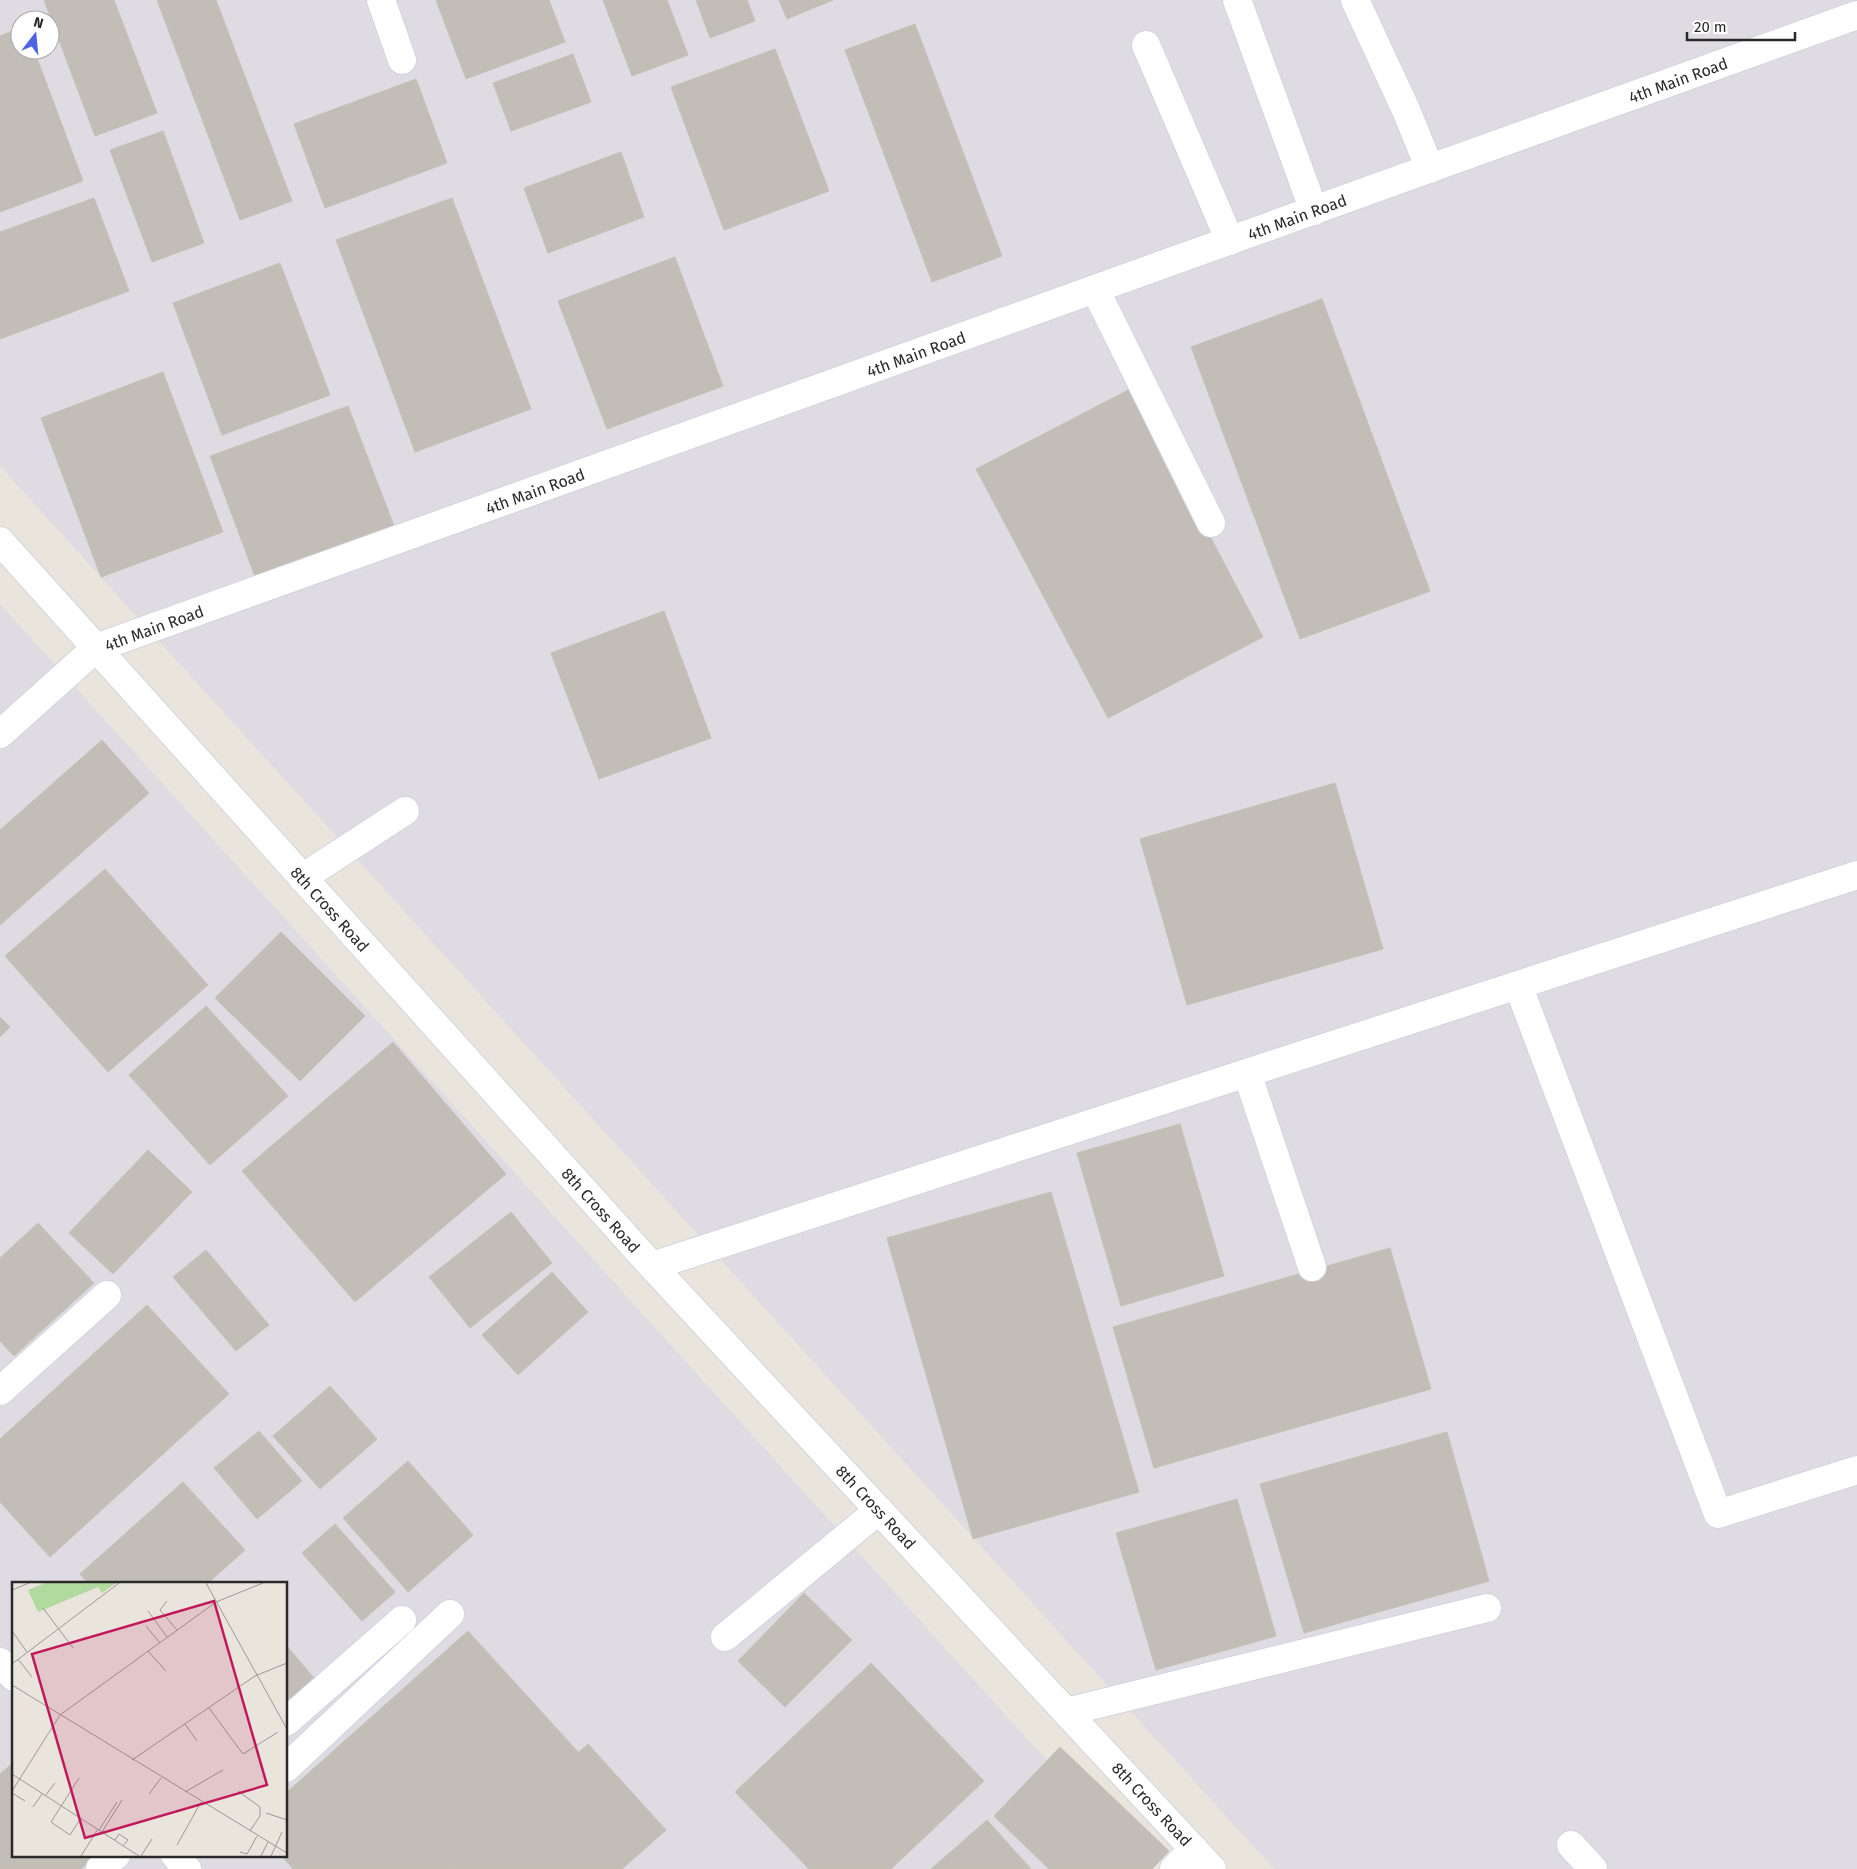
<svg xmlns="http://www.w3.org/2000/svg" width="1857" height="1869" font-family="'Fira Sans',sans-serif">
	<style>
		.industrial { fill: #dedce2; fill-rule: evenodd }
		.building { fill: #c2beb7; stroke: #c4c0b6 }
		.lines { fill: none; stroke-linecap: round; stroke-linejoin: round }
		.minor-casing { stroke: #d1d4e0; stroke-width: 30 }
		.minor { stroke: #fff; stroke-width: 28 }
		.labels { text-anchor: middle; stroke-width: 4.5; stroke-linejoin: round; paint-order: stroke }
		.street-label { font-size: 16px; fill: #292929; stroke: #fff }
		.inset-road { fill: none; stroke: #9c9994; stroke-width: 1 }
		.view { fill: #c2185b; fill-opacity: 0.15; stroke: #c2185b; stroke-width: 2.5 }
		.inset-edge { fill: none; stroke: #292929; stroke-width: 2.5 }
	</style>
	<rect width="100%" height="100%" fill="#e9e4dc"/>
	<!-- industrial -->
	<path class="industrial" d="M0,0H1857V1869H1274L0,466ZM20,20H50V50H20Z
		M0,604L1145,1869H0ZM14,1583H286V1855H14Z"/>
	<!-- building -->
	<path class="building" d="M44,0H114L157,113L95,136Z
		M157,0H216L292,201L240,220Z
		M436,0H549L565,42L466,79Z
		M603,0H667L688,55L632,76Z
		M696,0H747L755,21L710,38Z
		M779,0H833L787,19Z
		M915,24L1002,256L932,282L845,50Z
		M20,28V50H34L83,181L0,212V36Z
		M775,49L829,191L724,230L671,87Z
		M573,54L591,102L511,131L493,83Z
		M416,79L447,163L325,208L294,124Z
		M163,131L204,243L152,262L110,150Z
		M621,152L644,217L548,253L524,188Z
		M94,198L129,291L0,339V232Z
		M452,198L531,409L415,452L336,240Z
		M675,257L723,386L607,429L558,301Z
		M280,263L330,395L222,435L173,303Z
		M1322,299L1430,591L1300,639L1191,347Z
		M163,372L223,532L101,577L41,418Z
		M1132,388L1263,637L1108,718L976,469Z
		M348,406L396,531L257,582L210,456Z
		M664,611L711,738L599,779L551,653Z
		M102,740L149,793L0,925V830Z
		M1335,783L1383,949L1187,1005L1140,839Z
		M105,869L208,985L108,1072L5,956Z
		M281,932L365,1016L300,1081L215,998Z
		M206,1006L288,1096L210,1165L129,1075Z
		M0,1017L10,1027L0,1037Z
		M393,1042L506,1174L355,1302L242,1171Z
		M1180,1124L1224,1276L1121,1306L1077,1153Z
		M148,1150L192,1192L113,1274L69,1233Z
		M1051,1192L1139,1492L973,1539L887,1238Z
		M511,1212L552,1263L470,1328L429,1277Z
		M38,1223L94,1283L14,1356L0,1341V1258Z
		M1390,1248L1431,1389L1154,1468L1113,1327Z
		M206,1250L269,1325L236,1351L173,1277Z
		M552,1272L588,1312L518,1375L482,1335Z
		M147,1305L229,1394L50,1557L0,1502V1439Z
		M330,1386L377,1439L320,1489L273,1436Z
		M259,1431L302,1481L257,1519L214,1468Z
		M1447,1432L1489,1581L1304,1633L1260,1484Z
		M408,1461L473,1535L408,1592L343,1518Z
		M183,1482L245,1550L208,1583H88L80,1574Z
		M1237,1499L1276,1636L1156,1670L1116,1533Z
		M335,1524L395,1592L362,1621L302,1553Z
		M804,1593L852,1640L785,1707L738,1661Z
		M468,1631L579,1753L449,1869H293L281,1855H286V1793Z
		M286,1645L319,1684L286,1712Z
		M871,1663L984,1781L891,1869H809L735,1792Z
		M588,1744L666,1830L622,1869H449Z
		M1060,1747L1169,1851L1152,1869H1049L994,1816Z
		M14,1762V1855H96L81,1869H0V1774Z
		M987,1820L1031,1869H931Z"/>
	<g class="lines">
		<defs>
			<path id="minor" d="M381,0L402,60
				M1237,0L1314,211
				M1355,0L1406,110L1430,169
				M1146,45L1230,241
				M1095,289L1211,523
				M0,541L652,1266L1212,1869
				M0,734L96,648L1857,15
				M302,878L405,811
				M1518,985L1718,1514L1857,1470
				M1247,1073L1312,1267
				M652,1266L1857,875
				M0,1391L107,1295
				M725,1637L879,1510
				M0,1662L14,1677
				M1066,1712L1487,1608
				M286,1722L402,1620
				M286,1768L450,1614
				M1571,1845L1593,1869
				M175,1855L187,1869
				M100,1869L116,1855
				M1174,1869L1194,1849"/>
		</defs>
		<!-- minor casing -->
		<use href="#minor" class="minor-casing"/>
		<!-- minor -->
		<use href="#minor" class="minor"/>
	</g>
	<g class="labels">
		<!-- street labels -->
		<g class="street-label">
			<text transform="translate(1678 80) rotate(-20)" y="6">4th Main Road</text>
			<text transform="translate(1297 217) rotate(-20)" y="6">4th Main Road</text>
			<text transform="translate(916 354) rotate(-20)" y="6">4th Main Road</text>
			<text transform="translate(535 491) rotate(-20)" y="6">4th Main Road</text>
			<text transform="translate(154 628) rotate(-20)" y="6">4th Main Road</text>
			<text transform="translate(330 909) rotate(48)" y="6">8th Cross Road</text>
			<text transform="translate(601 1210) rotate(48)" y="6">8th Cross Road</text>
			<text transform="translate(876 1507) rotate(47)" y="6">8th Cross Road</text>
			<text transform="translate(1152 1804) rotate(47)" y="6">8th Cross Road</text>
		</g>
	</g>
	<!-- overview -->
	<g transform="translate(12 1582)">
		<rect width="275" height="275" fill="#e9e4dc"/>
		<path d="M33,1H104L90,11L86,5L26,30L16,8Z" fill="#b0da9e"/>
		<path class="inset-road" d="M194,1L275,147M0,8L17,1M155,19L148,28L165,48M31,26L61,66M136,29L155,55M134,44L148,61M0,49L15,70M136,69L154,89M6,77L20,95M0,82L107,1M0,103L275,271M197,126L231,172L266,150M173,142L185,159M120,178L243,94L275,81M0,192L127,274M67,196L39,240L58,253L69,236M0,209L48,133L204,20L251,1M226,209L248,225V234L238,249M173,210L211,188M0,211L13,219M137,212L149,196M33,214L43,201M21,225L30,212M254,231L275,238M87,248L105,220M90,250L110,218M103,258L107,252L116,258L111,264M165,263L189,220M228,270L235,272L245,254M69,274L86,247M129,274L140,257M249,274L256,260M259,274L270,250"/>
		<path class="view" d="M202,19L255,203L73,256L20,72Z"/>
		<rect width="275" height="275" class="inset-edge"/>
	</g>
	<!-- north arrow -->
	<g transform="translate(35 35) rotate(16)"><circle r="24" fill="#ffffff" stroke="#a9a9a9"/>
	<path d="M0-4L9 19L0 12L-9 19Z" fill="#4d63e5"/>
	<text y="-8" font-size="14" font-weight="bold" text-anchor="middle" fill="#292929">N</text>
	</g>
	<!-- scale -->
	<path d="M1687 32v8h108v-8" fill="none" stroke="#292929" stroke-width="2.5"/>
	<text x="1694" y="32" font-size="15" fill="#292929" stroke="#ffffff" stroke-width="4" paint-order="stroke">20 m</text>
</svg>
